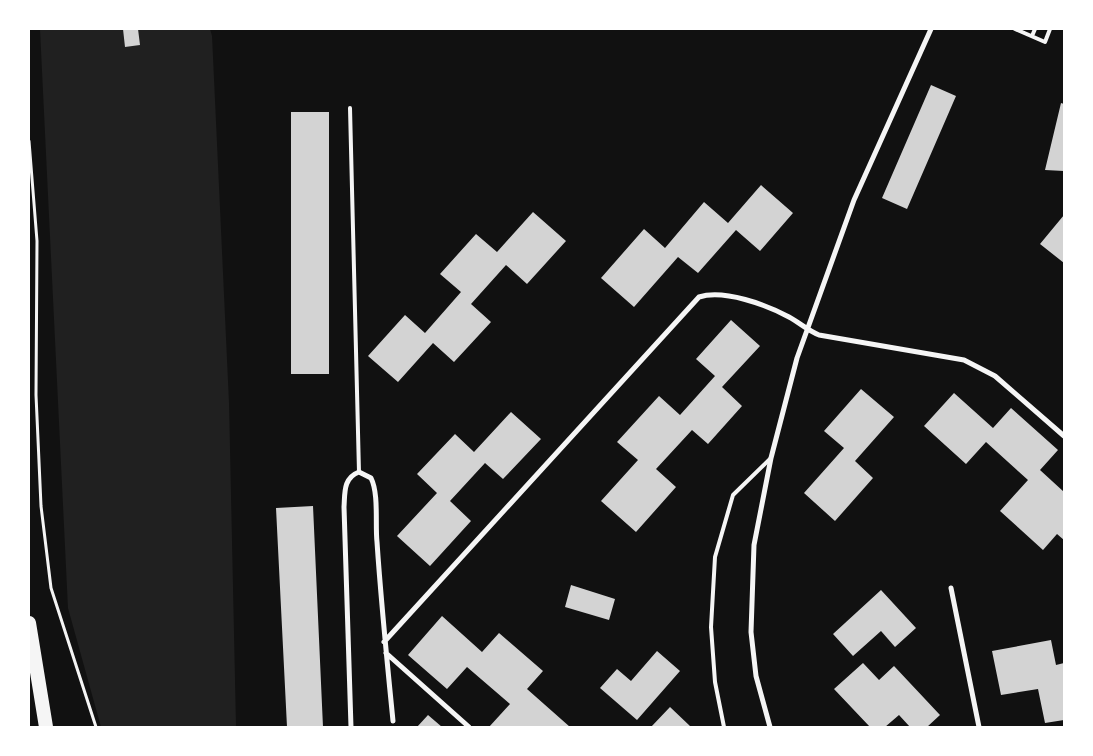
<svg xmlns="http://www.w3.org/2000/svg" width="1093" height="756" font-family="Cabin,sans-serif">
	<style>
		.green { fill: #202020 }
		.building { fill: #d3d3d3 }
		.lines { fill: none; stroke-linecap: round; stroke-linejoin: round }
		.path { stroke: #f5f5f5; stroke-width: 3 }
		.service { stroke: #f5f5f5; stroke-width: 4 }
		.minor { stroke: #f5f5f5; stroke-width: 5 }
		.trunk { stroke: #f5f5f5; stroke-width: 14 }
	</style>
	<rect width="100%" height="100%" fill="#111"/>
	<!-- green -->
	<path class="green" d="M40,29H210L212,36L229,403L236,727H101L68,608Z"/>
	<!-- building -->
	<path class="building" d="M123,29H138L140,45L125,47Z
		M931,85L956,96L907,209L882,198Z
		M1061,103L1064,104V171L1045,170Z
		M291,112H329V374H291Z
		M761,185L793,213L760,251L736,230L698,273L678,257L634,307L601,278L644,229L665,248L704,202L728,223Z
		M533,212L566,241L527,284L506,265L471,304L491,322L454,362L433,343L398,382L368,356L405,315L425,333L461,292L440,274L476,234L497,252Z
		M1064,215V263L1040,244Z
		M731,320L760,346L722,387L742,406L708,444L692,430L656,469L676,487L636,532L601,501L638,460L617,442L659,396L680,415L715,376L696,359Z
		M861,389L894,417L855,461L873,478L835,521L804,493L844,448L824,431Z
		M954,393L993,428L1011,408L1058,450L1040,470L1064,492V540L1057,534L1043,550L1000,511L1028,480L986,442L966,464L924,426Z
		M511,412L541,439L503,479L485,463L450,501L471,521L430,566L397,536L437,493L417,474L455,434L474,452Z
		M313,506L323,727H287L276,508Z
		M571,585L615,599L609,620L565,607Z
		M881,590L916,628L895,647L881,631L853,656L833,634Z
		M442,616L482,652L499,633L543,671L527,689L570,727H489L510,704L467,667L447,689L408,655Z
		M1051,640L1056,665L1064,663V720L1045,723L1038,689L1001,695L992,651Z
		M657,651L680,671L637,720L600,688L617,669L631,681Z
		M863,663L879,680L894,666L940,715L927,727H910L899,715L885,727H870L834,689Z
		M670,707L690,726L689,727H651Z
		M428,715L442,727H417Z"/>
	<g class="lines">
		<!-- path -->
		<path class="path" d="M29,141L37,241L36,395L41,506L51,588L96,727"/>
		<!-- service -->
		<path class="service" d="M1015,29L1045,42L1050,29
			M1032,36L1035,29
			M350,108L359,472
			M724,727L715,682L711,627L715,557L733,495L771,458"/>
		<!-- minor -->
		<path class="minor" d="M951,588L979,727
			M384,642L699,297C724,289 767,305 789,317C800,323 807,330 819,335L964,360L995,376L1064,436
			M386,653L469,727
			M351,727L344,507C345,493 343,478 359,472L371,478C379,494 375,524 377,542C381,602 387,661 393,721
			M770,727L756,676L751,632L754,545L771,458L797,358L854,200L931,29"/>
		<!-- trunk -->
		<path class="trunk" d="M29,623L46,727"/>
	</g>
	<!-- border -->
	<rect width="1093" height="756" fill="none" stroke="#ffffff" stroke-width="60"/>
</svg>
